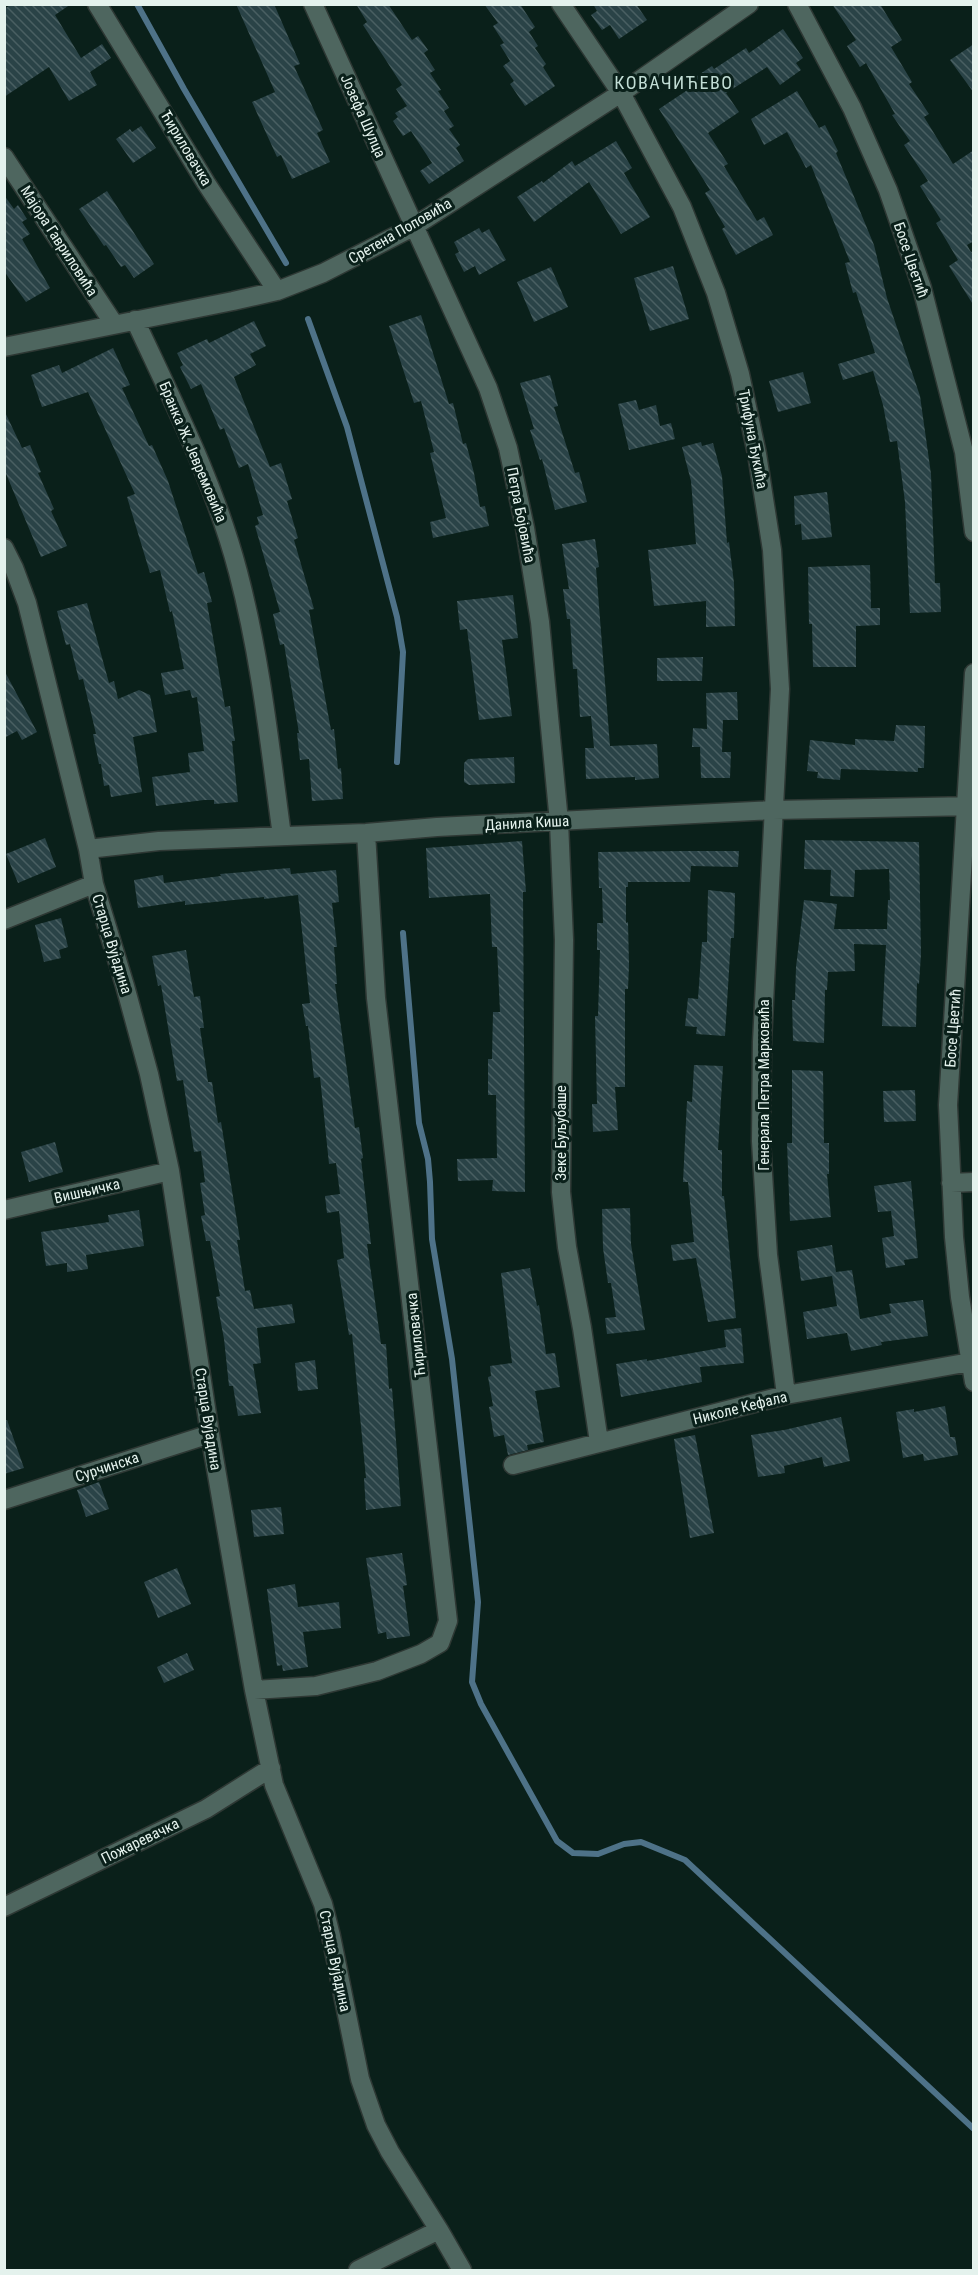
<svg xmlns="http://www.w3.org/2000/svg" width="978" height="2275" font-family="'Roboto Condensed',sans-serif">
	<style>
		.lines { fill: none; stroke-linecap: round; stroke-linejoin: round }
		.stream { stroke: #4e7288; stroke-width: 6 }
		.building { fill: url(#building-back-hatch) }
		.minor-casing { stroke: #2e3834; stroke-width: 21 }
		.minor { stroke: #4e665f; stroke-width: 18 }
		.labels { text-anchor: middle; stroke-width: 6; stroke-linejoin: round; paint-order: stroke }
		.street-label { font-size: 15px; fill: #e4f2ed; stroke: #0a201a }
		.quarter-label { font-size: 18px; letter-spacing: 1.5px; fill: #c2ddd5; stroke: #0a201a }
	</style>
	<defs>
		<pattern id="building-back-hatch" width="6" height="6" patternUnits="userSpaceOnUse" patternTransform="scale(1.5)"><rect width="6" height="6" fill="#2a4347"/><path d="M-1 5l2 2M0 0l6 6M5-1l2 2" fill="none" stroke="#495f62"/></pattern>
	</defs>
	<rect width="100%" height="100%" fill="#0a201a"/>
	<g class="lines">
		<!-- stream -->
		<path class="stream" d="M137,4L184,89L286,263
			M308,319L347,427L397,617L403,652L397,762
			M403,933L419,1123L428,1159L430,1182L432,1239L452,1359L478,1602L472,1682L481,1704L557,1841L573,1853L598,1854L624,1844L641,1842L685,1860L974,2129"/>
	</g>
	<!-- building -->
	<path class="building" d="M12,4H71L55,15L81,58L102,44L111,58L90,72L97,85L69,101L49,67L4,97V9Z
		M236,4H274L300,64L294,66L323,130L317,133L330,162L292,179L281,155L277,157L252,102L275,92Z
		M356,4H388L412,40L418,36L428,50L424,53L435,70L430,73L441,90L438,91L449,108L444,111L454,126L449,129L460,145L456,148L464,161L429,184L420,171L432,163L411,131L403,136L393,121L398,117L395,113L407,106L396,89L402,85L363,25L367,22Z
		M484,4H520L535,27L529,32L538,46L535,48L546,64L543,67L555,86L525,106L510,84L514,81L503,66L510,61L500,45L504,43L493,26L498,23Z
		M593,4H636L647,20L619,39L610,25L602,30L591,15L597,11Z
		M832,4H880L902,40L891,47L912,82L909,84L929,114L924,117L953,164L974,150V241L967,245L971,252L974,251V306L949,266L958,260L936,223L941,220L920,186L928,181L904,145L910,141L892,115L895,114L866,63L860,67L847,46L856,40Z
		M783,29L803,58L796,63L801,70L780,85L767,67L726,93L739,112L708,133L728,164L724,166L757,221L764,217L773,235L736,255L722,229L725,227L705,193L710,190L659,109L689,89L685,84L712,66L714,69L746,48L749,53Z
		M974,44V93L950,60Z
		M797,91L819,128L825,125L838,151L836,153L874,245L887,298L920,396L931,474L935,583H940L941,612L910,613L905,502L897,441L890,442L883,405L873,371L843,380L838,364L875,353L856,292L853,293L845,263L850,262L811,165L806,168L787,132L764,145L751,119Z
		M141,126L156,148L133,163L116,139L130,129L132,132Z
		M616,141L632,168L624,173L650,217L621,234L589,182L534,222L517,197L542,181L543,183L572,161L575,166Z
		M107,191L154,264L134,278L125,265L121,267L106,245L104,246L79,209Z
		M4,195L14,209L18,205L27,219L22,222L30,234L22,239L50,288L26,302L4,271Z
		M479,228L482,233L489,229L506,260L479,275L475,266L464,272L455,254L459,252L454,242Z
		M673,266L689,319L650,331L634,278Z
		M551,267L568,307L534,322L517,282Z
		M421,315L449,404L453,403L463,444L466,443L474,473L480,507L485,506L489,526L433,538L430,522L446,518L430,453L434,452L421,401L414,403L389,326Z
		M254,321L266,346L250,354L256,365L234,377L270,467L281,463L292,499L287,501L298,538L294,540L314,609L309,610L331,730L334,729L338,769L341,768L343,799L312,801L309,759L300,760L297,733H299L284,644L280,645L273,614L280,612L255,526L259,524L257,517L263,515L248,464L239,468L224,428L220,430L201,384L191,389L180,367L183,365L177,353L207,339L209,343Z
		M113,348L130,385L122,388L149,446L152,445L168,481L198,574L204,572L212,602L207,603L225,707L230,706L235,741H232L238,802L214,804V800H204L156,806L152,777L190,772L188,753L204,751L197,697L192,698L190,690L165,695L161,673L184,669L172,611L170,612L160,570L150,573L127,497L135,494L88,392L42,407L31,375L59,365L62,373Z
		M803,372L811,403L778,412L769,381Z
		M550,375L558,406L554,407L575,473L579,472L587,502L555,510L542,459L540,460L530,430L534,429L520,383Z
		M636,400L639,410L656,405L660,426L671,423L675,439L629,450L618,404Z
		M4,410L22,448L30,445L41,472L38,473L54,509L51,511L67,546L41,557L4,469Z
		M701,442L702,446L713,443L722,476L727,543L729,542L734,583L735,626L706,627V601L654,606L648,550L696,544L691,481L682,447Z
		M827,492L832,537L802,540L801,524L795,525L794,496Z
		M595,539L599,567L596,568L610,746L657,744L659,778L635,780V777L586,779L585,748H594L591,716L580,717L577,669H573L570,619H567L563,589H569L562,544Z
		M870,565L871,608H880V625L856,626V667H813L812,624H809L808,567Z
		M513,595L518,638L502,640L512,716L479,720L467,629L460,630L457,601Z
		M87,603L109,683L114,681L118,699L139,690L150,695L157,732L133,737L142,792L111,797L109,785L104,786L101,764H99L93,734H96L83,679L79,680L70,644L66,645L57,611Z
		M703,657L702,681H657V658Z
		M4,670L37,732L22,740L17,731L4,738Z
		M737,692L738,720H723L722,752H731L730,778H701L700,747H692L693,728L707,729L706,693Z
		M896,725L925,726L924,768H918V772L841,769L840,780L817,778L818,772L807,771L810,740L855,745V739L894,741Z
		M514,757L515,783L469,785L464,782V763L468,759Z
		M45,838L56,867L18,883L6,854Z
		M805,840L919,842L921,954L919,984L917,983L916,1027L882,1026L886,945L854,944L855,971L828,972L827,990H825L824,1043L793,1041L792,1000H795L796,967L804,900L837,904L834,929H887L888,900H890L889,869L855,870L854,897L830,896L831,870L804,869Z
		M522,841L526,892H523L525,1192L492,1191L493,1180L458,1181L457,1159L497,1158L496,1095H488V1059H492L493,1012H500L497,947H492L490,894L429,898L426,848Z
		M684,851H739L738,867L691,866L690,882H628V887H626V923L628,922L629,965L628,989H625V1087H615L618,1130L593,1132L592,1104H597L595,1016H598L600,950H597V923H603L602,888H599L598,852Z
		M290,868L291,874L336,870L339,902L332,903L337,947H334L337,984H335L355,1128L359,1127L363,1158L361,1159L371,1244H367L381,1344H386L389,1389L392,1388L401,1506L366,1510L364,1478H366L352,1334L349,1335L337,1260L344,1258L339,1211L327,1213L325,1196L340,1194L336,1163L329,1164L320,1077L314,1078L308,1026H306L302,1004L310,1003L298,895L264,899V897L185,905V901L138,908L134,880L163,875L164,883L221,876L220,874Z
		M708,890L735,893L734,938H731L725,1036L696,1034L697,1027L685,1026L688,998L698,999L702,942H707Z
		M61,918L68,947L59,950L61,958L44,962L35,925Z
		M186,950L194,997L200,996L204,1028H200L208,1082H212L218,1123L221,1122L240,1240H237L245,1291L250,1290L254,1309L292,1304L295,1323L257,1328L261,1363L253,1364L261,1413L238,1416L233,1386H229L224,1339L216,1297L220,1296L210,1241H206L201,1216L205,1215L200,1183L205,1182L201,1151L194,1152L183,1080L177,1081L161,985L158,986L152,956Z
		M694,1065L723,1066L718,1150H722V1196H724L736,1318L708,1322L696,1258L673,1261L671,1245L694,1242L688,1182H683L687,1101L692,1102Z
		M792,1070L823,1071L824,1143H829V1174H827L831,1217L790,1221L787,1143H792Z
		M915,1090L916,1121L884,1122L883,1091Z
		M55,1142L63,1172L29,1182L21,1152Z
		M911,1181L918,1258L904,1260L905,1265L886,1268L882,1238L894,1236L891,1211L878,1212L874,1186Z
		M630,1208L631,1244L645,1330L607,1334L605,1318L616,1317L611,1283H608L603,1248L602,1209Z
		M139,1210L144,1246L86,1255L88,1269L67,1272V1263L46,1266L41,1232L109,1222L108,1215Z
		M832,1245L836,1272L852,1270L860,1319L891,1313L889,1304L923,1300L928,1336L881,1342L882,1345L851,1351L847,1333L807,1339L803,1312L837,1306L832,1276L801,1281L797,1251Z
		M530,1268L537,1306L539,1305L546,1354L555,1353L560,1387L535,1391L544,1442L527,1445L528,1450L508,1455L504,1435L494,1437L489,1407L493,1406L488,1377L491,1376L490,1366L512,1363L501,1273Z
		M741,1328L744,1363L700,1367L702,1382L621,1397L616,1364L647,1359V1361L726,1347L724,1330Z
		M315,1360L318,1389L298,1391L295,1363Z
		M945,1406L950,1437H955L958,1455L924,1461L923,1454L903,1458L896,1412L914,1409V1412Z
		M841,1417L850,1461L824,1467L822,1457L784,1466L785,1473L758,1477L751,1435L784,1430Z
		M7,1420L24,1468L4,1474V1421Z
		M695,1435L714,1533L690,1538L674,1439Z
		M99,1482L109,1509L86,1517L77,1490Z
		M281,1507L284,1534L254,1537L251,1510Z
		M402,1553L407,1585L403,1586L410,1636L387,1639L386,1632L378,1634L366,1558Z
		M177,1568L191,1604L158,1618L144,1582Z
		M295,1584L298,1607L339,1602L341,1628L303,1632L308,1667L283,1671L282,1665L277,1666L267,1589Z
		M187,1653L194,1670L164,1683L157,1667Z"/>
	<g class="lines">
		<defs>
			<path id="minor" d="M97,4L206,183L277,291
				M313,4L488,388L508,448L525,528L540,622L559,822L564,940L561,1192L567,1247L582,1328L599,1442
				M561,4L621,93L682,207L716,293L740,374L757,454L772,550L780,689L762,1042L761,1141L768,1255L786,1395
				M797,4L852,108L888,190L922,288L964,452L974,532
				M4,157L114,324
				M135,320C173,402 215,484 238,572C261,659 270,748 282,836
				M4,347L233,301L277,291L323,273L413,227L621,93L749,4
				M4,548L14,568L27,603L88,849L94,884L125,986L149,1074L170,1171L210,1434L254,1690L274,1785L323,1904L331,1936L360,2079L376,2125L390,2152L439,2230L462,2270
				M974,673L948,1105L954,1237L960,1297L974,1382
				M88,849L159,841L366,833L437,827L774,810L974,806
				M4,920L94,884
				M951,1183L974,1182
				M4,1210L170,1171
				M513,1465L786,1395L970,1362
				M4,1500L210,1434
				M254,1690L316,1686L377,1671L421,1654L440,1643L448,1621L376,998L366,833
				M4,1907L206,1809L271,1768
				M358,2270L439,2230"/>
		</defs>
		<!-- minor casing -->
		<use href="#minor" class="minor-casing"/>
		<!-- minor -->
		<use href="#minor" class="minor"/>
	</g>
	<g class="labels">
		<!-- street labels -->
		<g class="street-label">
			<text transform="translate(363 116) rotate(66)" y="5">Јозефа Шулца</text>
			<text transform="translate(186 148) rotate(59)" y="5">Ћириловачка</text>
			<text transform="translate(400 231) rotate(-30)" y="5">Сретена Поповића</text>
			<text transform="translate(59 241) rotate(57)" y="5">Мајора Гавриловића</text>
			<text transform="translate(911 260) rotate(71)" y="5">Босе Цветић</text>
			<text transform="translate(753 439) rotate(79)" y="5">Трифуна Ђукића</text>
			<text transform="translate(193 452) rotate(67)" y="5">Бранка Ж. Јевремовића</text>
			<text transform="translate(521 515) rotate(79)" y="5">Петра Бојовића</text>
			<text transform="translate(527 823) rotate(-3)" y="5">Данила Киша</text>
			<text transform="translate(112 944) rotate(73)" y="5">Старца Вујадина</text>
			<text transform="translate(953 1028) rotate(-86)" y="5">Босе Цветић</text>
			<text transform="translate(764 1085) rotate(-90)" y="5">Генерала Петра Марковића</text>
			<text transform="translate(561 1133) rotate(-90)" y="5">Зеке Буљубаше</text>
			<text transform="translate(87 1191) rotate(-13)" y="5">Вишњичка</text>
			<text transform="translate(416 1335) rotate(-96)" y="5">Ћириловачка</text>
			<text transform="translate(740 1408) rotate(-14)" y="5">Николе Кефала</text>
			<text transform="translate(208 1419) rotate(81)" y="5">Старца Вујадина</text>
			<text transform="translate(107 1467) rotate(-18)" y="5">Сурчинска</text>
			<text transform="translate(140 1841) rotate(-26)" y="5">Пожаревачка</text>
			<text transform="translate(335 1961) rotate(78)" y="5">Старца Вујадина</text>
		</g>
		<!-- quarter labels -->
		<g class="quarter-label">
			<text x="674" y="89">КОВАЧИЋЕВО</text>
		</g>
	</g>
	<!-- border -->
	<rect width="978" height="2275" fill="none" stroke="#e4f2ed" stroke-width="12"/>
</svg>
